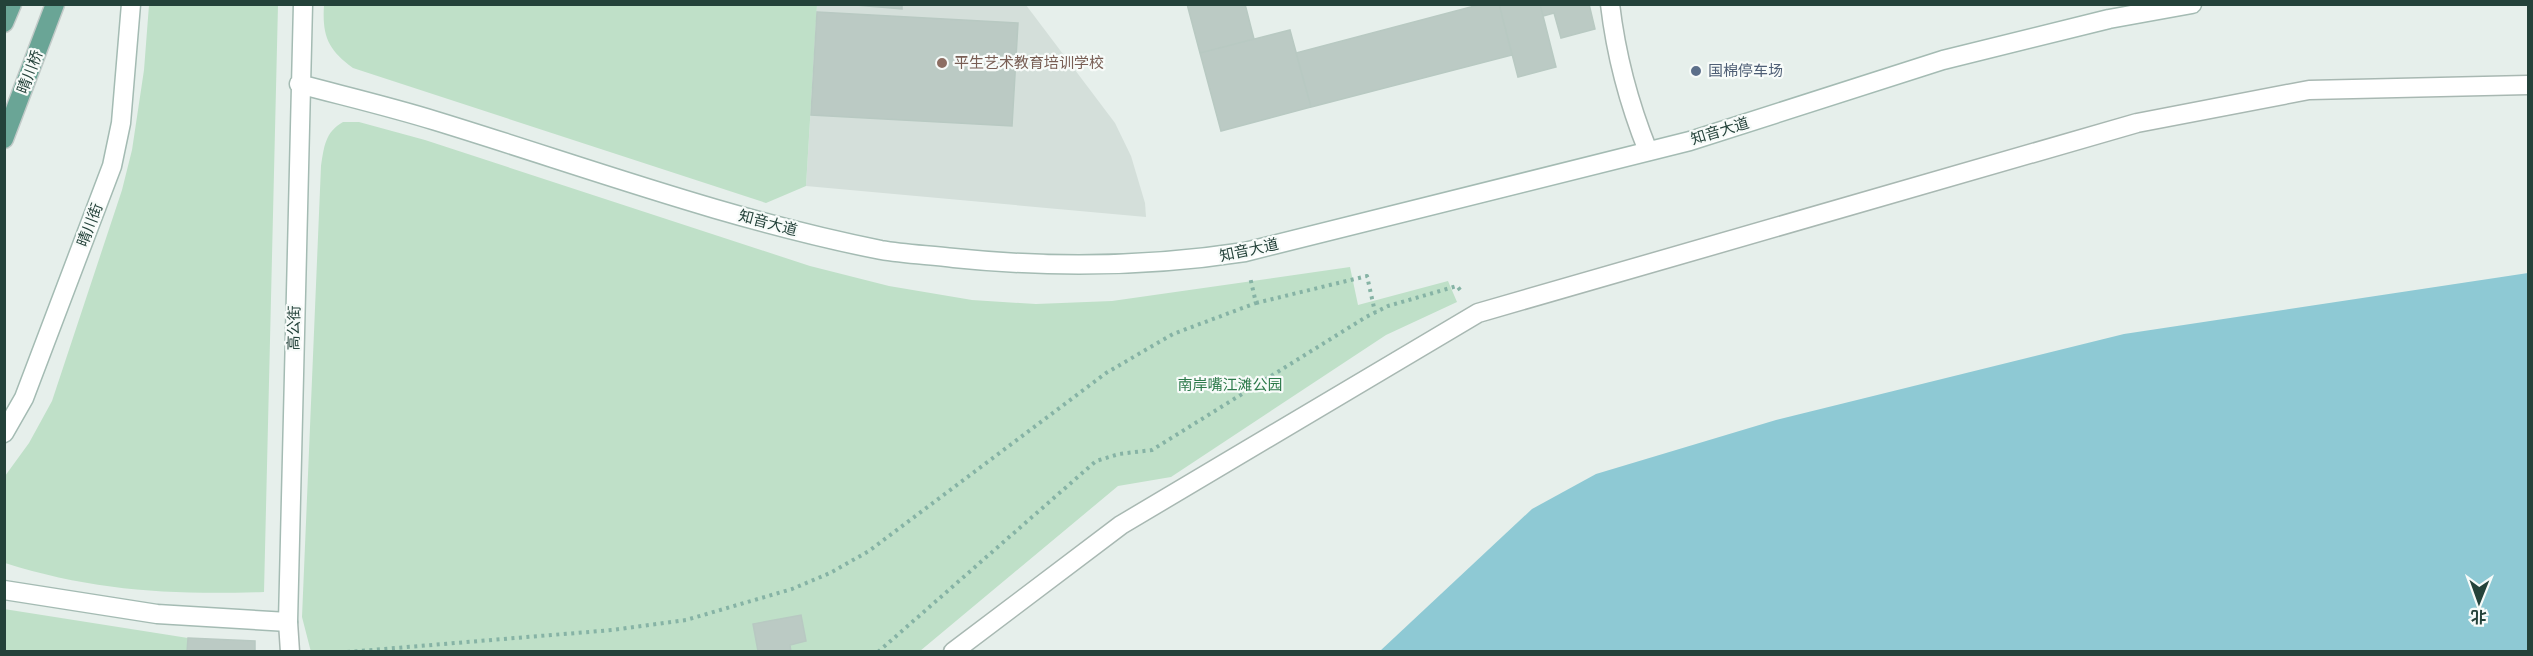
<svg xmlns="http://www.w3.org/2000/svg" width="2533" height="656" font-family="Signika,'Noto Sans SC',sans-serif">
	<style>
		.built { fill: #d4dfda }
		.green { fill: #bfe0c8 }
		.water { fill: #8ec9d4 }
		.building { fill: #bbcac4; stroke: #b8c9c2; stroke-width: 1.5 }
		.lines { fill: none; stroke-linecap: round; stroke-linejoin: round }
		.lane-casing { stroke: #a8b8b2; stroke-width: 21 }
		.secondary-casing { stroke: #a4bbb3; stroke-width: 21 }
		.primary-casing { stroke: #c2cac8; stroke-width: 21 }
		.path { stroke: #86b3a5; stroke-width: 4; stroke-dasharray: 3 4.5; stroke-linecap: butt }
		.lane { stroke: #fff; stroke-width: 18 }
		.secondary { stroke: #fff; stroke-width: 18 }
		.primary { stroke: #6aa596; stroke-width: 18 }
		.education-dot { fill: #8d6e63; stroke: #f7fbf9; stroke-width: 2 }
		.service-dot { fill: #5c6f8a; stroke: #f7fbf9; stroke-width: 2 }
		.labels { text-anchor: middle; stroke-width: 4.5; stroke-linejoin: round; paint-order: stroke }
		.education-label { font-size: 15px; fill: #785e54; stroke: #f7fbf9; text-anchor: start }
		.service-label { font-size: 15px; fill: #4e5e75; stroke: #f7fbf9; text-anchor: start }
		.street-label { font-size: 15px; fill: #24423a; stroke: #f7fbf9 }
		.park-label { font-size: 15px; fill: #2d7a4b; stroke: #f7fbf9 }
	</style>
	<rect width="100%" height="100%" fill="#e6efeb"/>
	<!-- built -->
	<path class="built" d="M817,5H1026L1115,123L1131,156L1145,203L1146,217L806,186Z"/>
	<!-- green -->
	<path class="green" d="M149,5H278L264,592C171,595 94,591 5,563V476L29,443L52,401L122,190L132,150L144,70Z
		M324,5H817L806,186L766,203L353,68C328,50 322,36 324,5Z
		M343,122H359L425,140L810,266L889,286L972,300L1036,304L1112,301L1350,267L1358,305L1448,281L1457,302L1386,335L1171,477L1118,486L920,651L311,652L302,617L321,166C324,147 325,132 343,122Z
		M4,609L188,638L187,651H5Z"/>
	<!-- water -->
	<path class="water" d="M2528,273V651H1380L1532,509L1596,474L1776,420L2124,334Z"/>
	<!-- building -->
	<path class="building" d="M844,4H902V9Z
		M1187,4H1245L1254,39L1200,53Z
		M1482,4H1499L1512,55L1311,107L1296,53Z
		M1499,4H1540L1556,67L1518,77Z
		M1540,4H1589L1595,29L1561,38L1554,13L1543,16Z
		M817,12L1018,23L1012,126L811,115Z
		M1290,30L1311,107L1221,131L1200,53Z
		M801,615L806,641L790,645L791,652H754L758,651L753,624Z
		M188,638L255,641V652H187Z"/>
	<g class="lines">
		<defs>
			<path id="lane" d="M1610,4C1616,55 1629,104 1648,151
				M288,622L290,652
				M953,652L1121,525L1478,313L2137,123L2309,90L2528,85"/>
			<path id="secondary" d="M299,84C344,96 391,107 436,121C583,166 729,220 881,250C904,254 929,255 954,258C1051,268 1148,267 1245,252L1690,141L1943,60L2109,19L2192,4
				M4,433L24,398L112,166L121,123L131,4
				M4,590L157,614L288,622L303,4"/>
			<path id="primary" d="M4,23L12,4
				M4,139L55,4"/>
		</defs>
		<!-- lane casing -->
		<use href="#lane" class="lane-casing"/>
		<!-- secondary casing -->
		<use href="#secondary" class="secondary-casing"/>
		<!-- primary casing -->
		<use href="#primary" class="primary-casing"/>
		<!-- path -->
		<path class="path" d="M1256,303L1367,276L1375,312
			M347,652L612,630L686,620L792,589L830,573L869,551L1106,373L1173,334L1256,303L1250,277
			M878,652L1096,461L1119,454L1152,450L1366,317L1388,306L1457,286L1461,291"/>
		<!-- lane -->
		<use href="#lane" class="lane"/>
		<!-- secondary -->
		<use href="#secondary" class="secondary"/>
		<!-- primary -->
		<use href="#primary" class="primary"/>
	</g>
	<!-- markers -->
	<circle class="education-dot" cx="942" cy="63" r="6"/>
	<circle class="service-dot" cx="1696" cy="71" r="6"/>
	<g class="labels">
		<!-- education labels -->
		<g class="education-label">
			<text x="954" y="68">平生艺术教育培训学校</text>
		</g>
		<!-- service labels -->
		<g class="service-label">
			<text x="1708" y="76">国棉停车场</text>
		</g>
		<!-- street labels -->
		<g class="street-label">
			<text transform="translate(30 72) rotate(-69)" y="5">晴川桥</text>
			<text transform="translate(1720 131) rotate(-17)" y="5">知音大道</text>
			<text transform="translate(768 223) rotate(15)" y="5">知音大道</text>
			<text transform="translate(90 225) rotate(-69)" y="5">晴川街</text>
			<text transform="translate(1249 250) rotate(-12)" y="5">知音大道</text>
			<text transform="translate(294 328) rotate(-89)" y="5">高公街</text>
		</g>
		<!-- park labels -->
		<g class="park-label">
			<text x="1230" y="390">南岸嘴江滩公园</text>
		</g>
	</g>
	<!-- border -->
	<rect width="2533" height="656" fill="none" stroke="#24423a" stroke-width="12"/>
	<!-- north arrow -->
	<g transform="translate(2479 602) rotate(181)" stroke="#f7fbf9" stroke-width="4.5" paint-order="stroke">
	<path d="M0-4.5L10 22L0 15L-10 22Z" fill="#24423a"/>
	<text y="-9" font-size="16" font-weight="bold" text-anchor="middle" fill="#24423a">北</text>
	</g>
</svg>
